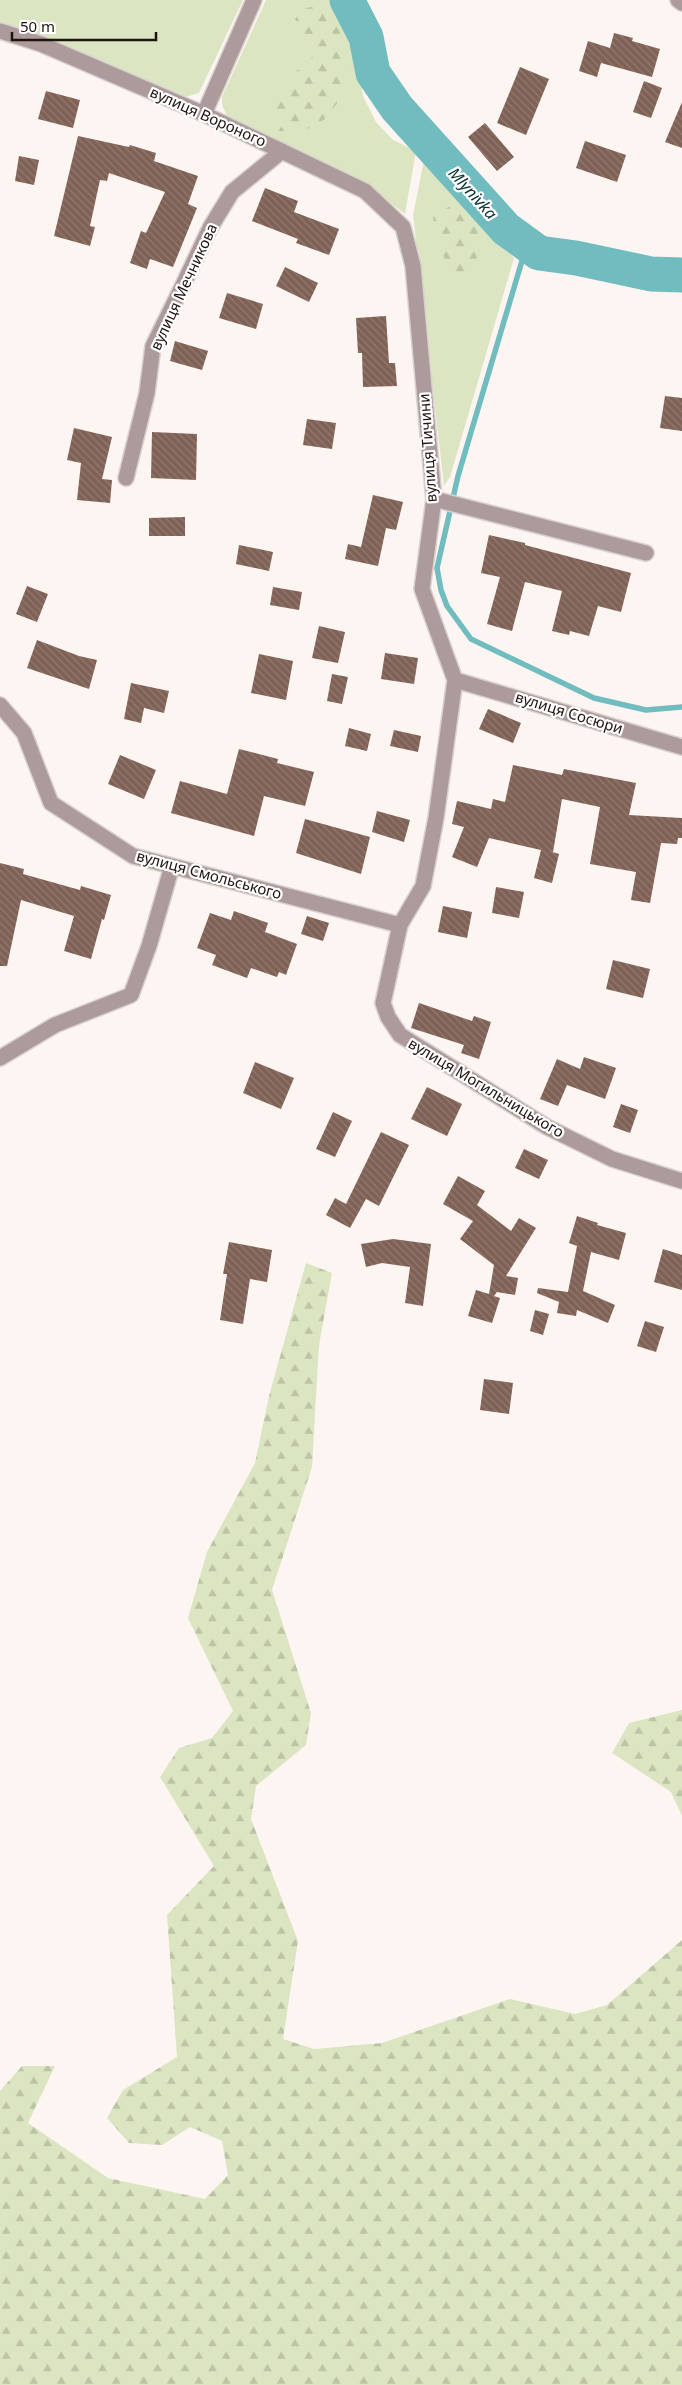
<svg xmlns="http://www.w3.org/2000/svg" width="682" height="2385" font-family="'Noto Sans',sans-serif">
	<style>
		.grass { fill: #dce5c2 }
		.forest { fill: url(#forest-firs) }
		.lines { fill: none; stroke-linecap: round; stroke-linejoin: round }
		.stream { stroke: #70bcbf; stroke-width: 5.5 }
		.river { stroke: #70bcbf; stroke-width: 35 }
		.building { fill: url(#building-back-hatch) }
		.street-casing { stroke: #d9d1ce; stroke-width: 18 }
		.street { stroke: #ac9b9a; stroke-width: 15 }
		.labels { text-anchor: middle; stroke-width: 4.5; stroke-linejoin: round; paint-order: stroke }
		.street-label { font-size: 15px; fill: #1f130e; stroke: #fff }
		.water-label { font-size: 16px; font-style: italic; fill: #093031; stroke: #fff }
	</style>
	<defs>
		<pattern id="forest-firs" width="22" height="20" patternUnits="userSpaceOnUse" patternTransform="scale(1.25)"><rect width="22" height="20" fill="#dce5c2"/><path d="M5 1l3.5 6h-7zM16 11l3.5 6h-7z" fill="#bcc4a6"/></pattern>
		<pattern id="building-back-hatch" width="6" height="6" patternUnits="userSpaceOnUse" patternTransform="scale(1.25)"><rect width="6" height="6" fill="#7f6155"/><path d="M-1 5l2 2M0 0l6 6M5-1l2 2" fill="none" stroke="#917b72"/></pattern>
	</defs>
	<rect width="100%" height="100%" fill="#fdf5f2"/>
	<!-- grass -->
	<path class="grass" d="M0,0H243L199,93L186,97L0,25Z
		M266,0H335L356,54L363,96L376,122L393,140L416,151L405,214L364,183L227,116L222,105V97Z
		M425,155L514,258L450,477L444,486L413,215Z"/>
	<!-- forest -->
	<path class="forest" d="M315,6L327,10L340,30L348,89L325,119L304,131H278L270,108L289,95L296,71L307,65L314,54L295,19L303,9Z
		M458,201L474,203L483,215L474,275L465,287L458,286L438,245L433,217Z
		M306,1263L332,1273L319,1345L312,1467L272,1590L311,1713L306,1745L256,1786L251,1819L298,1941L283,2039L314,2049L382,2043L510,1999L575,2014L607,2005L682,1940V2385H0V2091L22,2066H55L28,2123L108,2178L205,2199L228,2175L222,2141L190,2127L162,2145L129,2143L107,2118L123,2090L177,2057L167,1915L214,1866L160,1777L179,1748L212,1738L233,1711L188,1618L207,1552L255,1463L269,1396Z
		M682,1710V1816L671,1792L612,1753L629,1723Z"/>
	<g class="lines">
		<!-- stream -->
		<path class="stream" d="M527,244L458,476L437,568L441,590L447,606L471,639L594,698L646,710L682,707"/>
		<!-- river -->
		<path class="river" d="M347,0L366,37L373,73L397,108L506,229L539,253L576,258L651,274L682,275"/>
	</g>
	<!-- building -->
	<path class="building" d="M614,33L633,38L632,41L660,49L652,77L601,63L597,77L579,71L588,41L610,48Z
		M520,67L549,79L526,135L497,123Z
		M644,81L662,88L651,118L633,112Z
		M46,91L80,100L73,128L38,119Z
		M682,102V148L665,142Z
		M485,123L514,157L497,171L468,137Z
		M78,136L129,147L130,145L156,153L154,161L198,176L188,204L197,208L173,267L150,259L147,269L130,263L141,231L146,233L165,192L109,173L107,181L100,180L90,226L95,227L90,246L54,236Z
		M585,141L626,155L617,182L576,168Z
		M19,156L39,160L34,185L15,181Z
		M265,188L298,201L294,212L339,229L329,255L296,243L298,239L252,221Z
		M285,267L318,283L309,302L276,286Z
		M227,293L263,304L256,329L219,318Z
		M386,316L389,363H395L397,386L363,387L362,353H358L356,318Z
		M175,341L208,351L202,370L170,361Z
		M665,396L682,398V431L660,428Z
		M307,419L336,423L332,449L303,445Z
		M74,428L112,437L102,479L112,480L110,503L77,500L81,463L67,460Z
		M152,432L197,434L196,480L151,478Z
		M373,495L403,502L396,530L386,528L378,566L345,559L348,544L361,547Z
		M185,517V536H149V518Z
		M489,535L525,543V545L631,573L621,612L598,606L589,636L570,631L569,635L552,631L562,591L525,582L512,631L487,624L500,577L481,573Z
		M239,545L273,552L269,571L236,564Z
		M27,586L48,594L37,622L16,614Z
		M273,587L302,592L299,610L270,605Z
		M319,626L345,632L338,663L312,658Z
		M37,640L79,656L97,660L89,689L27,668Z
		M385,653L418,658L414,684L381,679Z
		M259,654L293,661L286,700L251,693Z
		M332,674L348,677L342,704L327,701Z
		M131,683L169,691L164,713L144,708L141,723L124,719Z
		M488,709L521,723L513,743L479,729Z
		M349,728L371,734L367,751L345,746Z
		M394,730L421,736L418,752L390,746Z
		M239,749L278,759L277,763L314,772L305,806L264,796L254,836L171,813L180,781L227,794Z
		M120,755L156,770L144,799L108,784Z
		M513,765L562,775L564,769L636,783L629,815L682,818V838H678L677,844L661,843L650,903L631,900L636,872L590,864L600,807L562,799L553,852L549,851L559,854L552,883L534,878L541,850L489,838L477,867L452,857L464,827L452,824L457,801L491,809L493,799L505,802Z
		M377,811L410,820L404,842L372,832Z
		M305,819L370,837L361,874L296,853Z
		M0,863L24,869L23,874L80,890L81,886L111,895L104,920L102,919L91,959L64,951L74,916L21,900L7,966H0Z
		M496,887L524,892L519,918L492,913Z
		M443,906L472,912L467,938L438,932Z
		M234,911L268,923L265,932L297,944L286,975L279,972L277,977L251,968L247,978L212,965L216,955L197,948L210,913L231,920Z
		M307,916L329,923L323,941L301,934Z
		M613,960L650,969L643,998L606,989Z
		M419,1003L472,1021L474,1016L491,1022L479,1059L461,1053L464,1045L411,1028Z
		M584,1057L616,1068L605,1099L567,1085L558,1106L540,1099L557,1059L580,1069Z
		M255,1062L294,1078L281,1109L243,1093Z
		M427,1087L462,1104L447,1136L411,1119Z
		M621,1104L638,1110L630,1133L613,1127Z
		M333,1112L352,1121L335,1157L316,1149Z
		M381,1132L409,1145L379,1206L366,1199L350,1228L326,1215L335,1198L346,1204Z
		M524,1149L548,1160L539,1179L515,1168Z
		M458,1176L485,1191L477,1205L511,1231L519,1218L536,1228L506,1276L518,1278L515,1295L497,1292L494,1296L500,1298L492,1323L468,1316L476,1290L489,1294L494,1265L460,1239L473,1221L443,1204Z
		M577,1216L598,1223L597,1225L626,1233L619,1260L591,1252L583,1291L615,1305L608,1323L577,1310L576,1316L557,1313L559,1302L537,1293L538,1288L568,1292L577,1246L569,1243Z
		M393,1239L431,1244L423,1306L405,1303L410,1267L382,1263L366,1267L361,1244Z
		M229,1242L272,1250L267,1282L250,1279L243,1324L220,1320L227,1274H223Z
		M663,1249L682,1255V1290L654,1282Z
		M535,1310L549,1314L543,1335L530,1331Z
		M645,1321L664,1327L656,1352L637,1346Z
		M484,1379L513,1383L509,1414L480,1410Z"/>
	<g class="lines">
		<defs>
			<path id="street" d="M678,0L682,3
				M0,31L41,44L204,114L365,191L403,227L413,266L434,499L422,589L455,680L436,818L423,886L400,925L383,1003L388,1017L400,1035L547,1127L612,1159L682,1181
				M204,114L254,0
				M126,478L147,393L153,346L183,285L210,228L232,192L282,151
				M434,499L646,553
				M455,680L682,747
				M0,705L24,733L51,803L133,856L400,925
				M0,1058L55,1025L131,995L149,946L172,866"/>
		</defs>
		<!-- street casing -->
		<use href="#street" class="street-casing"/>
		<!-- street -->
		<use href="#street" class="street"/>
	</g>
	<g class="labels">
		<!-- street labels -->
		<g class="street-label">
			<text transform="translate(208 117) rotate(24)" y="5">вулиця Вороного</text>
			<text transform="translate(184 287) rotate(-65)" y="5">вулиця Мечникова</text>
			<text transform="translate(428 448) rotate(-94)" y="5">вулиця Тичини</text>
			<text transform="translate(569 713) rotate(17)" y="5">вулиця Сосюри</text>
			<text transform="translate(209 875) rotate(15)" y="5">вулиця Смольського</text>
			<text transform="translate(486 1088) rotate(31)" y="5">вулиця Могильницького</text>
		</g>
		<!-- water labels -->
		<g class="water-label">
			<text transform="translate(473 193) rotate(48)" y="6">Mlynivka</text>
		</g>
	</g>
	<!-- scale -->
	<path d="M12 32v8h144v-8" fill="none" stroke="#1f130e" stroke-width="2.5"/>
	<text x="20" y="32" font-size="15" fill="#1f130e" stroke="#ffffff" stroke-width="4" paint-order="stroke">50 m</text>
</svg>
